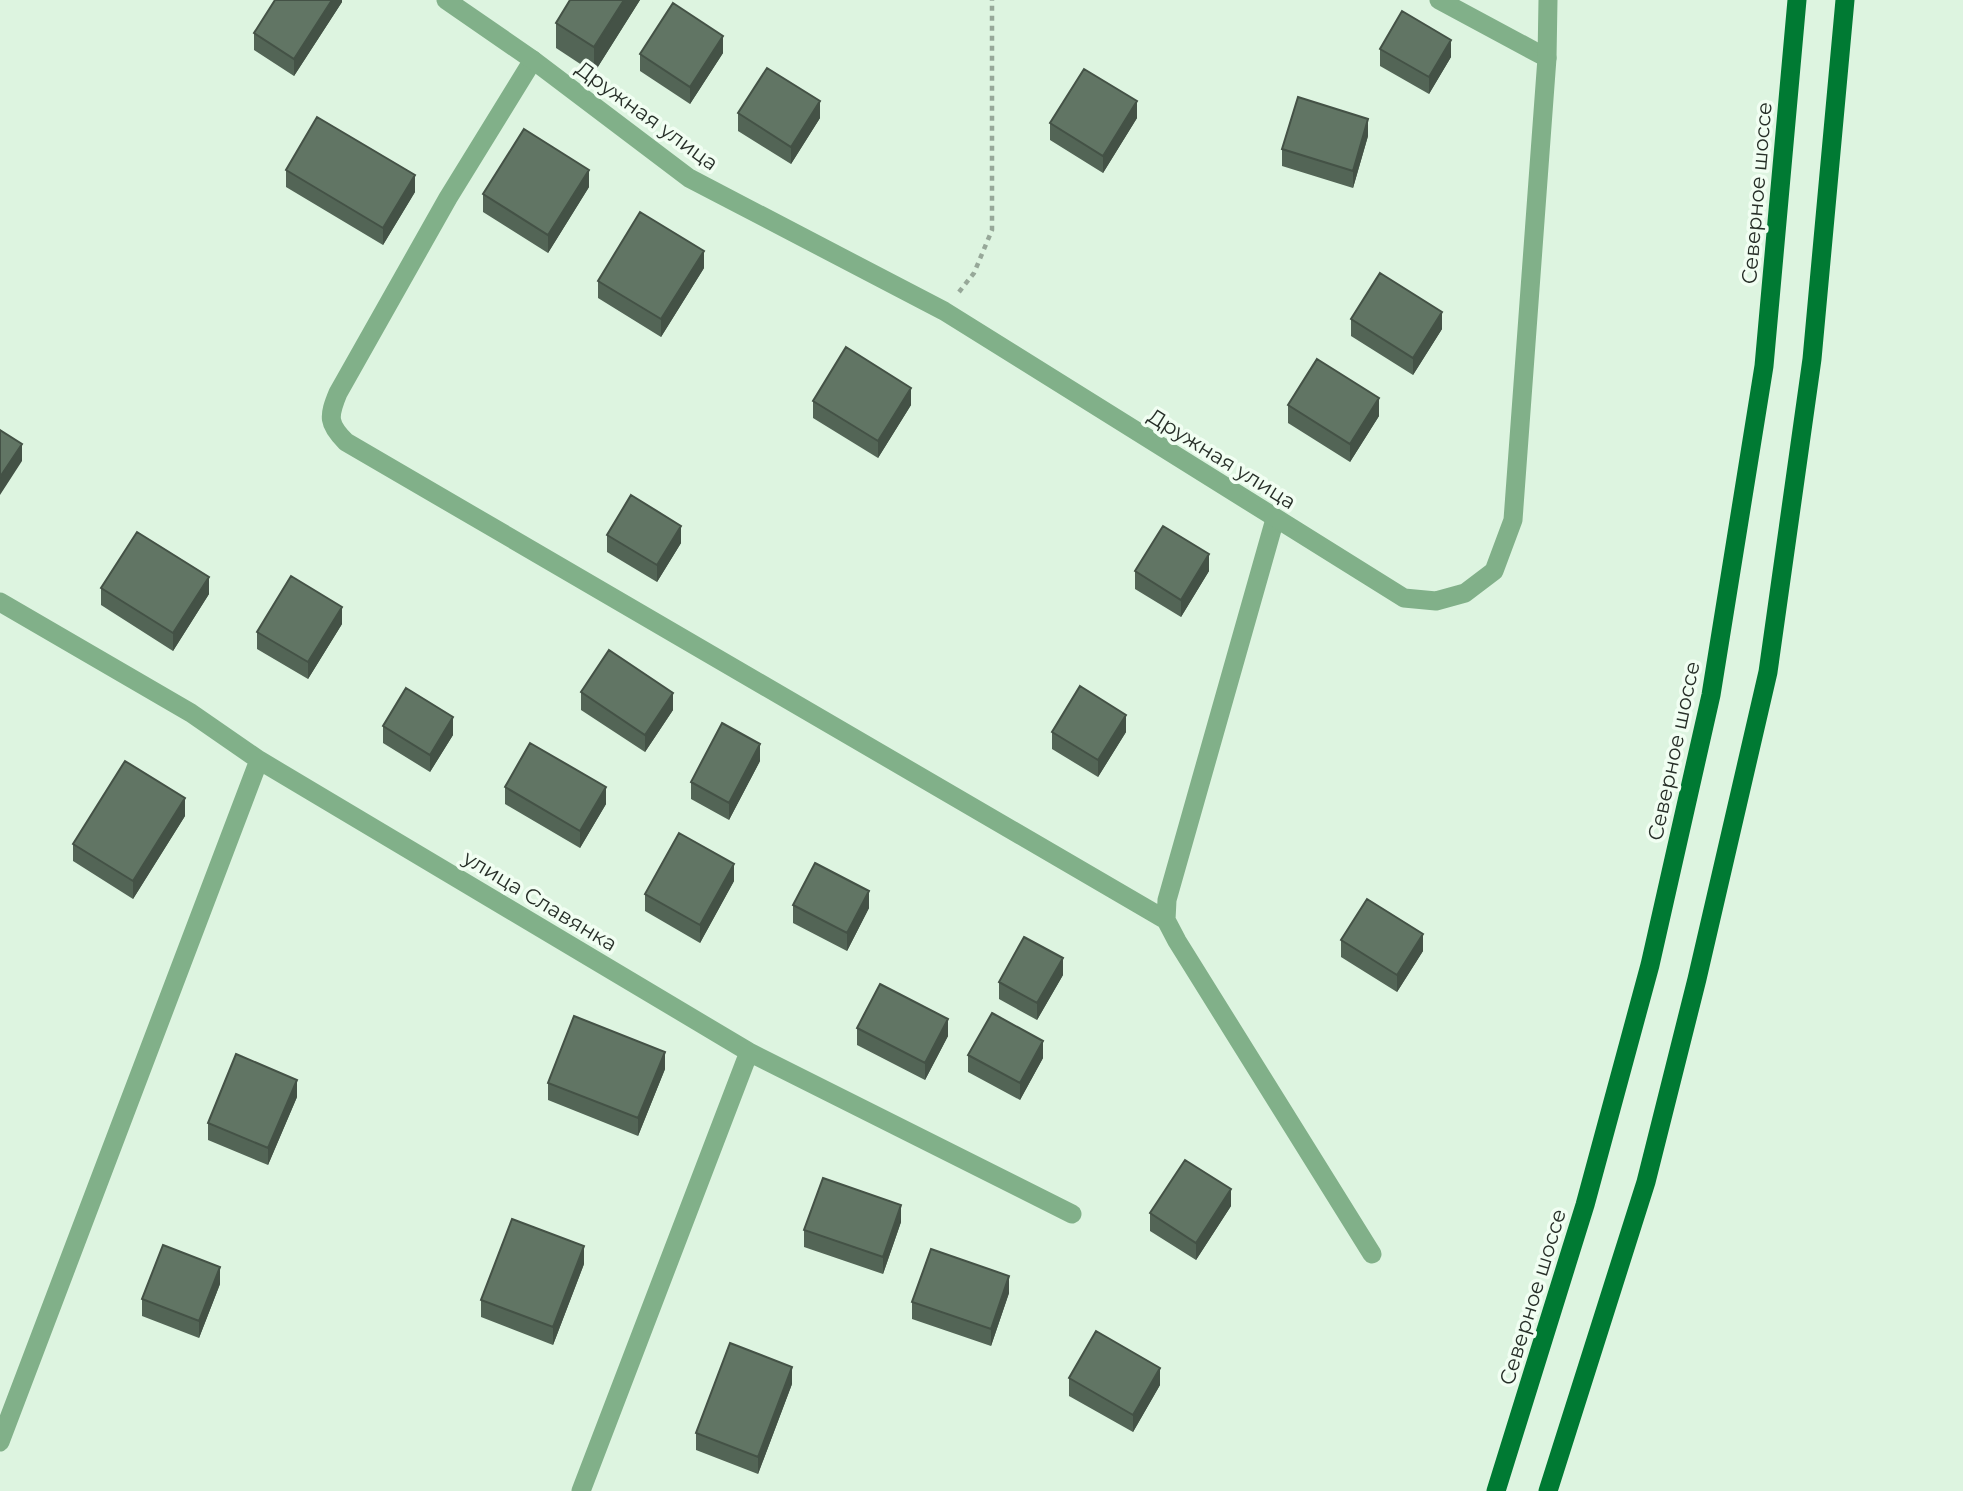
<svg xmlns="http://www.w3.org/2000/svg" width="1963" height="1491" font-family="Montserrat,sans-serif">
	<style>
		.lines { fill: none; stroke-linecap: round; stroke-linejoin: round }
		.path { stroke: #97a899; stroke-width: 4.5; stroke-dasharray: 5 5; stroke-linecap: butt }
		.service { stroke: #81b089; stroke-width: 19 }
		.minor { stroke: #81b089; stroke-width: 19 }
		.primary { stroke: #007a33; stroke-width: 19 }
		.wall { fill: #536556 }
		.shaded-wall { fill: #445246 }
		.building { fill: #617564; stroke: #445246; stroke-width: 2 }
		.labels { text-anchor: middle; stroke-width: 7; stroke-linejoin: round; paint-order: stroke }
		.street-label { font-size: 21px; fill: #272f28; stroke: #f1fef2 }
	</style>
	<rect width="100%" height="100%" fill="#ddf4e0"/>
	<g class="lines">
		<!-- path -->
		<path class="path" d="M959,292L974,273L992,230V0"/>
		<!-- service -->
		<path class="service" d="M1439,0L1547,58
			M533,60L448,198L338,393C328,417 328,424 346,442L1166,920
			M1275,519L1167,900L1166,920L1177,941L1372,1254"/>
		<!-- minor -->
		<path class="minor" d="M446,0L533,60L689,178L944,311L1404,598L1436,601L1465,593L1494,571L1513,520L1547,58L1548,0
			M0,602L191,713L259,760L749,1052L1072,1214
			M0,1442L259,760
			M581,1491L749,1052"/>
		<!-- primary -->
		<path class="primary" d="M1496,1491L1585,1205L1650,965L1711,695L1764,366L1797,0
			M1548,1491L1646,1182L1697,979L1768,672L1812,359L1845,0"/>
	</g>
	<!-- wall -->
	<path class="wall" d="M342,0V2L294,76L254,50V33Z
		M570,0H640L594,73L556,48V23Z
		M1380,49L1451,57L1429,94L1380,66Z
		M723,53L690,104L640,71V54Z
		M738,113L820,118L791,164L738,131Z
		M1137,118L1103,173L1050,140V123Z
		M1368,136L1353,188L1282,166V149Z
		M286,170L415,192L383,245L286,187Z
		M589,187L548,253L483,212V194Z
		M704,268L661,337L598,298V281Z
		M1351,319L1442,329L1413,375L1351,336Z
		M813,401L911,405L878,458L813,418Z
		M1288,405L1379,416L1350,462L1288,423Z
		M607,535L681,543L657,582L607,552Z
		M1135,571H1209L1181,617L1135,589Z
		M101,588L209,594L173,651L101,605Z
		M342,624L308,679L257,649V632Z
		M581,692L673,710L645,752L581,710Z
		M383,726L453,735L430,772L383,743Z
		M1052,732H1126L1098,777L1052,749Z
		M760,761L729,820L691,799V782Z
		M505,787L606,804L580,848L505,804Z
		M185,816L133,899L73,861V844Z
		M734,881L700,943L645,911V894Z
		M793,905L869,908L847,951L793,923Z
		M1341,940L1423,951L1397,992L1341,957Z
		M1063,975L1037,1020L999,999V982Z
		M857,1028L948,1036L925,1080L857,1045Z
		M968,1055L1043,1058L1020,1100L968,1072Z
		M665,1069L638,1136L548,1100V1083Z
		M297,1097L268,1165L208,1140V1123Z
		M1231,1206L1196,1260L1150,1231V1213Z
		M901,1222L883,1274L804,1247V1230Z
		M584,1264L553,1345L481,1317V1300Z
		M220,1284L199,1338L142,1316V1299Z
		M1009,1293L991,1346L912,1319V1302Z
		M1069,1378L1160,1385L1133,1432L1069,1396Z
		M792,1384L758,1474L696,1450V1433Z"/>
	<!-- shaded-wall -->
	<path class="shaded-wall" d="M332,0H342V2L294,76V59Z
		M624,0H640L594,73V47Z
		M723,36V53L690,104V87Z
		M1451,40V57L1429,94V77Z
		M820,101V118L791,164V147Z
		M1137,101V118L1103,173V156Z
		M1368,119V136L1353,188V171Z
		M589,170V187L548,253V235Z
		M415,175V192L383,245V228Z
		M704,251V268L661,337V319Z
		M1442,312V329L1413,375V358Z
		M911,388V405L878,458V441Z
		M1379,398V416L1350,462V444Z
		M22,444V461L0,495V477Z
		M681,526V543L657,582V565Z
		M1209,554V571L1181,617V600Z
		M209,577V594L173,651V633Z
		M342,607V624L308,679V662Z
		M673,693V710L645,752V735Z
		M1126,715V732L1098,777V760Z
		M453,717V735L430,772V755Z
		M760,744V761L729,820V803Z
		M606,787V804L580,848V831Z
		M185,798V816L133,899V881Z
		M734,864V881L700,943V925Z
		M869,891V908L847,951V933Z
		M1423,934V951L1397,992V975Z
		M1063,958V975L1037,1020V1003Z
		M948,1019V1036L925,1080V1063Z
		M1043,1041V1058L1020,1100V1083Z
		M665,1052V1069L638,1136V1118Z
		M297,1080V1097L268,1165V1148Z
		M1231,1189V1206L1196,1260V1243Z
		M901,1205V1222L883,1274V1257Z
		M584,1246V1264L553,1345V1327Z
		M220,1267V1284L199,1338V1321Z
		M1009,1276V1293L991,1346V1329Z
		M792,1367V1384L758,1474V1457Z
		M1160,1368V1385L1133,1432V1415Z"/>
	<!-- building -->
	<path class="building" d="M275,0H332L294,59L254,33Z
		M570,0H624L594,47L556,23Z
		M673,3L723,36L690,87L640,54Z
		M1402,11L1451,40L1429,77L1380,49Z
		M767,68L820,101L791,147L738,113Z
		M1084,69L1137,101L1103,156L1050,123Z
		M1298,97L1368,119L1353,171L1282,149Z
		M317,117L415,175L383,228L286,170Z
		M524,129L589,170L548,235L483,194Z
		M640,212L704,251L661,319L598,281Z
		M1380,273L1442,312L1413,358L1351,319Z
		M846,347L911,388L878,441L813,401Z
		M1317,359L1379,398L1350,444L1288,405Z
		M0,430L22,444L0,477Z
		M631,495L681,526L657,565L607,535Z
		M1163,526L1209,554L1181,600L1135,571Z
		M137,532L209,577L173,633L101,588Z
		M291,576L342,607L308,662L257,632Z
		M609,650L673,693L645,735L581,692Z
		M1080,686L1126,715L1098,760L1052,732Z
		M406,688L453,717L430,755L383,726Z
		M722,723L760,744L729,803L691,782Z
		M530,743L606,787L580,831L505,787Z
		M125,761L185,798L133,881L73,844Z
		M679,833L734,864L700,925L645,894Z
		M815,863L869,891L847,933L793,905Z
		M1367,899L1423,934L1397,975L1341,940Z
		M1024,937L1063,958L1037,1003L999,982Z
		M880,984L948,1019L925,1063L857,1028Z
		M992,1013L1043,1041L1020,1083L968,1055Z
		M574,1016L665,1052L638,1118L548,1083Z
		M236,1054L297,1080L268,1148L208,1123Z
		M1185,1160L1231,1189L1196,1243L1150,1213Z
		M823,1178L901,1205L883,1257L804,1230Z
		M512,1219L584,1246L553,1327L481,1300Z
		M163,1245L220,1267L199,1321L142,1299Z
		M931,1249L1009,1276L991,1329L912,1302Z
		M1096,1331L1160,1368L1133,1415L1069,1378Z
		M730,1343L792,1367L758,1457L696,1433Z"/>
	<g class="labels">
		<!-- street labels -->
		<g class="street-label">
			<text transform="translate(647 116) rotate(36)" y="7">Дружная улица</text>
			<text transform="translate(1757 193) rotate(-85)" y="7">Северное шоссе</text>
			<text transform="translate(1222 459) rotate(32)" y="7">Дружная улица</text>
			<text transform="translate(1674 751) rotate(-78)" y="7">Северное шоссе</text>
			<text transform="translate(540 901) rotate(31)" y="7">улица Славянка</text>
			<text transform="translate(1533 1297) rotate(-73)" y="7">Северное шоссе</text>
		</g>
	</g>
</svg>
